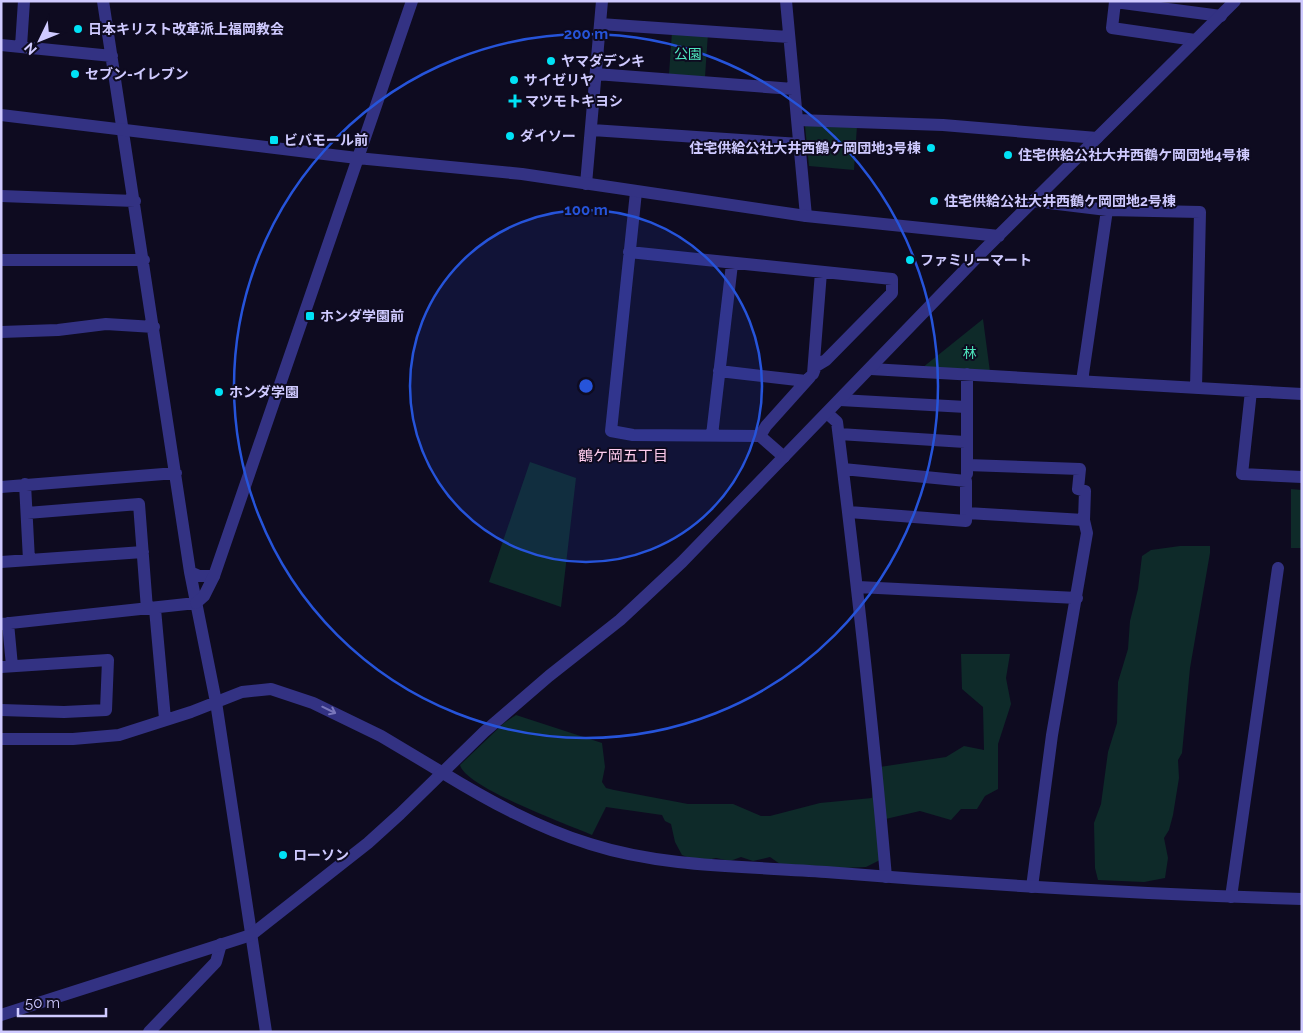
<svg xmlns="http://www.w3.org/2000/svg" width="1303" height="1033" font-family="Raleway,'Noto Sans JP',sans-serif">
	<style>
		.green { fill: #0e2a29 }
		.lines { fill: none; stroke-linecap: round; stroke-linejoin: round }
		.minor { stroke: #333283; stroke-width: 12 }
		.tertiary { stroke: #333283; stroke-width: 12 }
		.oneway { stroke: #7976bb }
		.ring { fill: none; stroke: #2654da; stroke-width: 2.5 }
		.poi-dot { fill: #00e2f5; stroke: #0e0b20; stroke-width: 2 }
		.labels { text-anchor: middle; stroke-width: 4; stroke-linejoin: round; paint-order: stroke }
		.poi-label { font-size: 14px; font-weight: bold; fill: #cfcaff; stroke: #0e0b20; text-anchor: start }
		.park-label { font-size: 14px; fill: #4ee7bd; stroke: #0e0b20 }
		.neighbourhood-label { font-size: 15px; fill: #fce; stroke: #0e0b20 }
		.centre { fill: #2654da; stroke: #0e0b20; stroke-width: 2.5 }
		.ring-label { font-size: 15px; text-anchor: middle; font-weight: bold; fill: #2654da; stroke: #0e0b20; stroke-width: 4; stroke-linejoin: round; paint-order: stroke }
	</style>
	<rect width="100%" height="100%" fill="#0e0b20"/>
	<!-- green -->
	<path class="green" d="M672,32L708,33L705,77L669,74Z
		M805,126H857L854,170L809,166Z
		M983,319L990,372L922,368Z
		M530,462L576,478L561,607L489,582Z
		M1291,489L1302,490V548H1291Z
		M1180,546H1210V553L1190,668L1182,753L1178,760L1179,778L1173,815L1169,830L1164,838L1168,858L1165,878L1144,882L1098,880L1095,868L1094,823L1101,804L1108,752L1117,723L1118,682L1128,649L1130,621L1138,589L1142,556L1151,550Z
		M961,654H1010L1006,678L1011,704L998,744V789L985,796L977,809H961L951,820L920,811L877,821L880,860L866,867L844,868L780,864L770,857L753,861L741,857L730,861L716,858L707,860L692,859L682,855L675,842L671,824L665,821L662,815L606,807L592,835C568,825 465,787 460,765L504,723L516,715L602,743L605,767L602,782L606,788L614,790L688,804H733L761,816H770L820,803L872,798L873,768L946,757L964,746L984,750L983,707L962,689Z"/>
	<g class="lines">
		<!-- minor -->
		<path class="minor" d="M103,1L190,572L216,702L266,1032
			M786,1L806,216
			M600,24L789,37
			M1195,40L1112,28L1115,2L1221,16
			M1,45L112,56
			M21,46L24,1
			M596,74L793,89
			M797,120L943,125L1097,138
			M592,130L800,144
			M586,184L602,1
			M636,192L611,431L633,435L760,436L784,457
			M1,196L135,201
			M1033,201L1107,210L1200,212L1196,388
			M629,252L892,279V293L826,360L816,366L813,374L821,272
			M1,260H144
			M1,332L58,330L106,324L154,327
			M871,369L1302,394
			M719,371L806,381
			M1082,381L1107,210
			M1251,391L1242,474L1302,477
			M840,400L966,407
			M827,413L837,422C856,574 873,725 886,877
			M839,434L965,442
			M712,435L732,264
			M760,436L766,426L810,377
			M967,465L1080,469L1078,489L1085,491L1084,520L1087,533L1052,735L1032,887
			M843,469L966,481V521L849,512
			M967,474V374
			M25,484L29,560
			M1,487L176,473
			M27,513L139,504L147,609
			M967,513L1084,520
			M1,562L143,552
			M190,572L199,576H214
			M858,587L1077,598
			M155,609L165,719
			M8,623L12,666
			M1,624L196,603
			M1,667L108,660L106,710L64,712L1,710
			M1,739H73L119,735L191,712L242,692L271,689L313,703L381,736L443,773
			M1231,897L1278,568
			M149,1032L216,962L221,944"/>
		<!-- tertiary -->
		<path class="tertiary" d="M1,115L357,158L522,174L806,216L999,236
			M196,603L204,596L214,576L412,1
			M443,773C489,801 538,828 590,844C665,868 747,866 826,872C984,885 1143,894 1302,899
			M1,1015L251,935L368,843L400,814L484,732L549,676L620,620L682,562L984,250L1235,1"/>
	</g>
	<!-- one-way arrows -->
	<defs><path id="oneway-shaft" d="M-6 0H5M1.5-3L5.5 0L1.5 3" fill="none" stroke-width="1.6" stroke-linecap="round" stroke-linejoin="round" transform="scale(1.25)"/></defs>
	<use class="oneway" href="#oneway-shaft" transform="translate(329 710) rotate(26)"/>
	<!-- distance rings -->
	<circle cx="586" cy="386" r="176" fill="#2654da" fill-opacity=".12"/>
	<g class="ring">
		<circle cx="586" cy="386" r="176"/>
		<circle cx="586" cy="386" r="352"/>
	</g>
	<!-- markers -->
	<g class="poi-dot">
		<circle cx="78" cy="29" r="5"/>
		<circle cx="551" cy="61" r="5"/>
		<circle cx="75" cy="74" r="5"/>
		<circle cx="514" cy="80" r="5"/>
		<path d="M512.5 93.5h5v5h5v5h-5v5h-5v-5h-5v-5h5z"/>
		<circle cx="510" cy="136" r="5"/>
		<rect x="269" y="135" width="10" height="10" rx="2.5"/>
		<circle cx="931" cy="148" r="5"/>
		<circle cx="1008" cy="155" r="5"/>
		<circle cx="934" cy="201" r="5"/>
		<circle cx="910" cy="260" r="5"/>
		<rect x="305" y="311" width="10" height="10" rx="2.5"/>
		<circle cx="219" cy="392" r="5"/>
		<circle cx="283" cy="855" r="5"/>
	</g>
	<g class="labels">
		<!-- poi labels -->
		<g class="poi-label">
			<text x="88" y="34">日本キリスト改革派上福岡教会</text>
			<text x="561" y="66">ヤマダデンキ</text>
			<text x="85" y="79">セブン-イレブン</text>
			<text x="524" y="85">サイゼリヤ</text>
			<text x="525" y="106">マツモトキヨシ</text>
			<text x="520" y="141">ダイソー</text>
			<text x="284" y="145">ビバモール前</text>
			<text x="921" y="153" text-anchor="end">住宅供給公社大井西鶴ケ岡団地3号棟</text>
			<text x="1018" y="160">住宅供給公社大井西鶴ケ岡団地4号棟</text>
			<text x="944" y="206">住宅供給公社大井西鶴ケ岡団地2号棟</text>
			<text x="920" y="265">ファミリーマート</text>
			<text x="320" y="321">ホンダ学園前</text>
			<text x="229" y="397">ホンダ学園</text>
			<text x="293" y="860">ローソン</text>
		</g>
		<!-- park labels -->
		<g class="park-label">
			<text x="688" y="59">公園</text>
			<text x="970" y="358">林</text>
		</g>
		<!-- neighbourhood labels -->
		<g class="neighbourhood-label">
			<text x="623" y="461">鶴ケ岡五丁目</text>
		</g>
	</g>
	<circle cx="586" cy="386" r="8" class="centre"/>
	<g class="ring-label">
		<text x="586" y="39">200 m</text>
		<text x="586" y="215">100 m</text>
	</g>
	<!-- border -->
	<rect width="1303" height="1033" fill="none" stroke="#cfcaff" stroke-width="5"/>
	<!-- north arrow -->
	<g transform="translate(40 40) rotate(227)" stroke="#0e0b20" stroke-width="4" paint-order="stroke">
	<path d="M0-4L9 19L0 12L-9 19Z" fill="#cfcaff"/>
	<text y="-8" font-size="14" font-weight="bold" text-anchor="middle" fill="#cfcaff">N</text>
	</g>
	<!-- scale -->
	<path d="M18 1008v8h88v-8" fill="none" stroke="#cfcaff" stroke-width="2.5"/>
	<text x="25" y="1008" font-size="15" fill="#cfcaff" stroke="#0e0b20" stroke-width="4" paint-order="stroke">50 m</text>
</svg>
